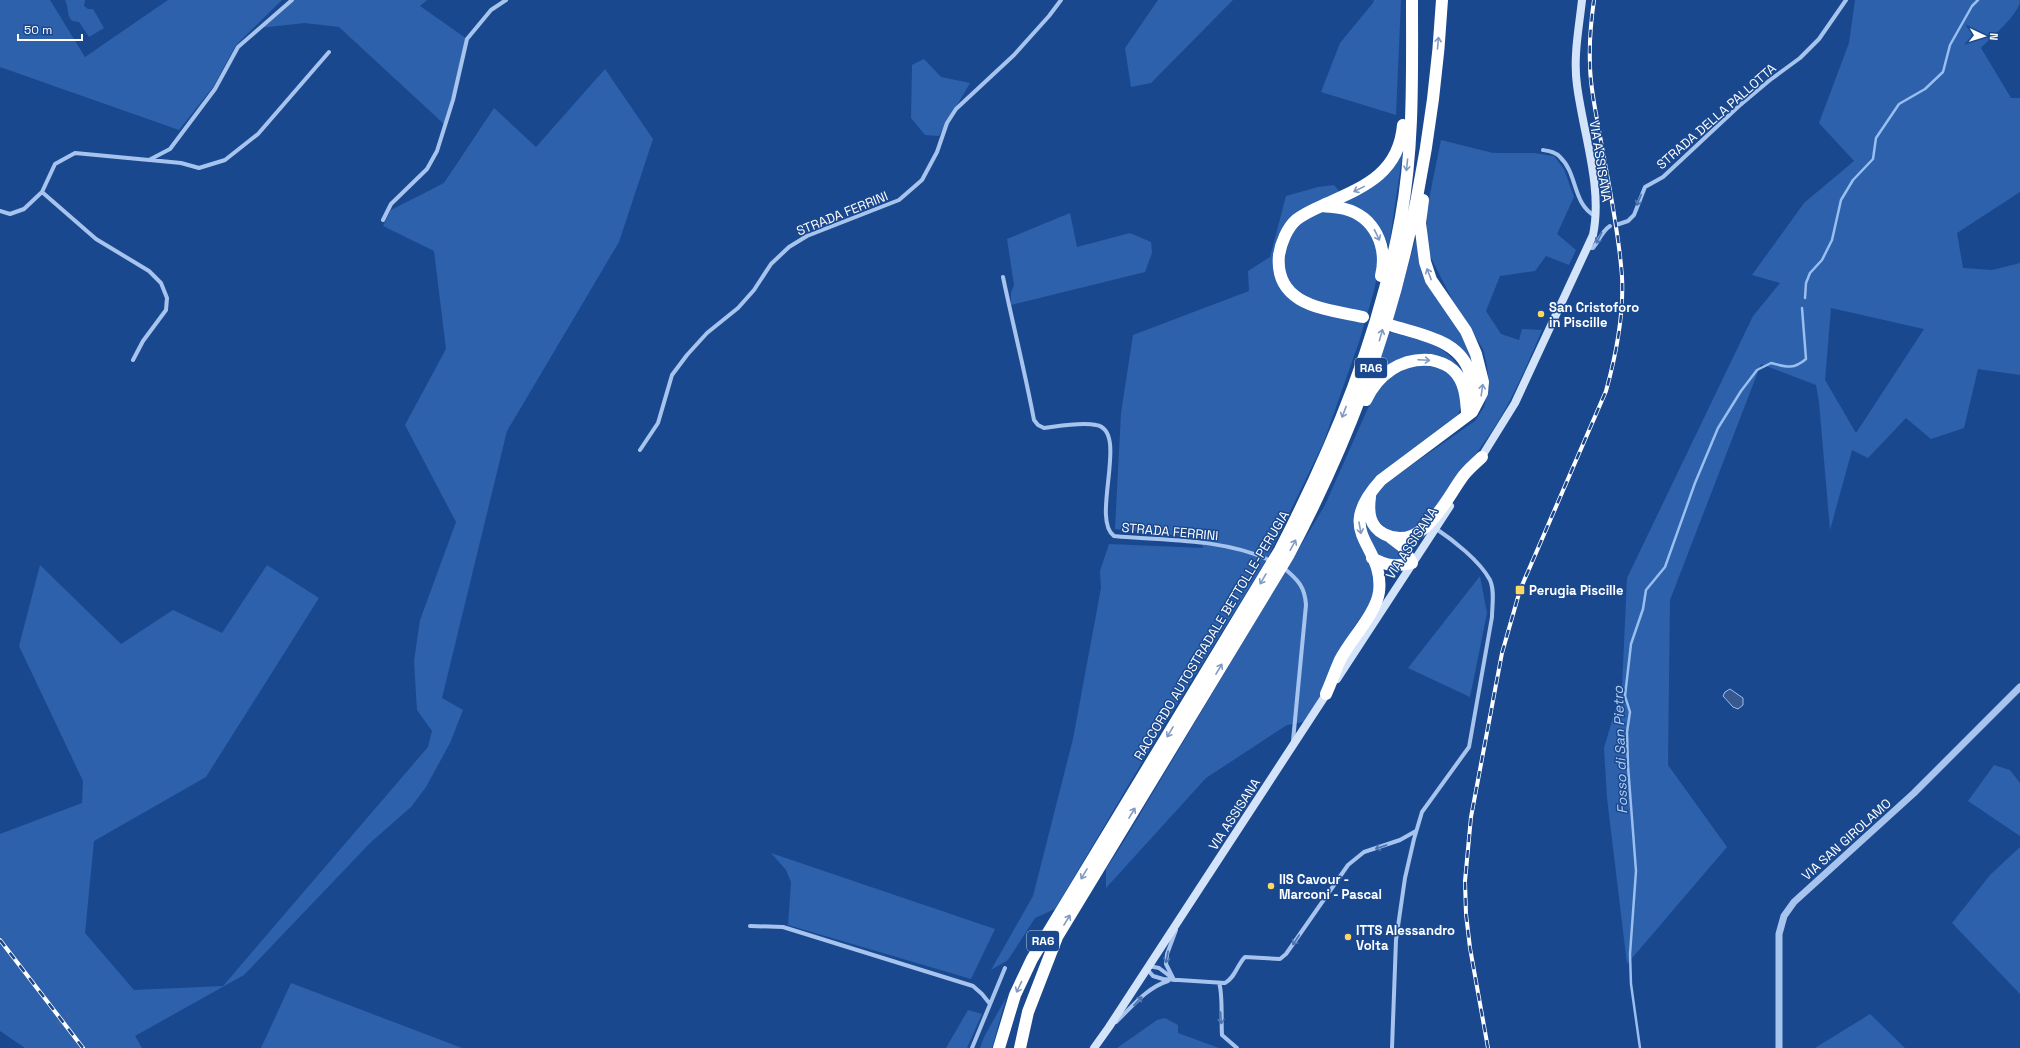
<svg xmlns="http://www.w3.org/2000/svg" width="2020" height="1048" font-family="'Space Grotesk',sans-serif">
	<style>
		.green { fill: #2d61ac; fill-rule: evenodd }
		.water { fill: #38598d; stroke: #99bef0 }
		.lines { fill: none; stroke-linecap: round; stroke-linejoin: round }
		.stream { stroke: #99bef0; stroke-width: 2.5 }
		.minor-tunnel { stroke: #3c639f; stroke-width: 4; stroke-dasharray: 4 2; stroke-linecap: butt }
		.minor { stroke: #a6c4ee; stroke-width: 4 }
		.tertiary { stroke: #a6c4ee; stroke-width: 7 }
		.secondary { stroke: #d3e3fa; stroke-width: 8 }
		.motorway { stroke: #fff; stroke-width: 12 }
		.rail-casing { stroke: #fff; stroke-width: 4 }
		.rail { stroke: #1a488e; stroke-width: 2.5; stroke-dasharray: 8; stroke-linecap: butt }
		.oneway { stroke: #819ac1 }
		.oneway2 { stroke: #4b73b0 }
		.poi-dot { fill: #ffd864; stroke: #1a488e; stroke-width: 1.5 }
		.labels { text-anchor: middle; stroke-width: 3; stroke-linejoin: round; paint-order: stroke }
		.shield { fill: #1a488e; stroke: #bac8dd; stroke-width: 1 }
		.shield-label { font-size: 12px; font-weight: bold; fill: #fff }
		.street-label { font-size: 13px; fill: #fff; stroke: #1a488e }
		.poi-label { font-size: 13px; font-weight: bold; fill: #fff; stroke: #1a488e; text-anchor: start }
		.water-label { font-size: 14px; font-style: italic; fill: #b2cef5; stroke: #1a488e }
	</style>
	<rect width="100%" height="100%" fill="#1a488e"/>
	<!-- green -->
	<path class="green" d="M0,0H50L85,57L168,0H282L236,45L213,87L179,130L0,67Z
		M65,0H85L84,6L88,9H93L104,28L89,37L79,22L72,21C66,14 69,7 65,0Z
		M292,0H427L420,6L467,39L445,125L339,27L305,23L259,28Z
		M1158,0H1233L1151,83L1131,87L1125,48Z
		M1374,0H1401L1396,115L1321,92L1340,43L1373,3Z
		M1855,0H2020C2020,14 1991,37 1981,48L2011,98H2020V192L1957,233L1963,268L1992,270L2020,263V375L1978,369L1964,428L1931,439L1906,418L1868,458L1852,450L1830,530L1819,402L1816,385L1761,364L1670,600L1668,765L1727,847L1627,964L1607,798L1604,748L1622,687L1627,578L1753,316L1780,283L1752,275L1804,203L1854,161L1819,123L1849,43ZM1831,308L1924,329L1856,433L1825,380Z
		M924,59L941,77L970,83L939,136L925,135L911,118L912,65Z
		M605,69L653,139L619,242L507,431L442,698L463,710L450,743L426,787L411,807L371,842L244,975L135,1036L142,1048H25L0,1031V834L82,803L83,781L19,646L40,565L121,644L173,610L222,633L267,565L319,598L206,777L94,841L85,933L134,990L223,986L428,747L432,731L417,710L414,661L420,620L456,522L405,425L446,349L434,251L383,226L391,210L444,183L494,108L536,147Z
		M1441,140L1493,153H1534L1554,156L1564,169L1574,197L1557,234L1576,250L1569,265L1546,256L1535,271L1500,276L1486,311L1501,334L1519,340L1522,329L1542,330C1530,358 1518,387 1503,413C1487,441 1466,467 1447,493C1438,504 1429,523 1416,530C1395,542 1367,521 1374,497C1376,493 1380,488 1383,485L1475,421L1484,407L1489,387L1487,366L1483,349L1456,307L1427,250V209Z
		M1403,150L1389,246L1375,220L1362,211L1375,235L1381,257L1374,291L1359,342L1323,444L1267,559L1160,732L1055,909L1035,918L1008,960L991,970L1033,896L1073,739L1101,588L1100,571L1109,544L1203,548L1201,538L1115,529L1121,413L1133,335L1249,291L1248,271L1270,257L1286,196L1318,187L1334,185L1346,199Z
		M1070,213L1077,247L1130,233L1151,242L1152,253L1145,272L1011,305V293L1014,285L1007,239Z
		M1416,238L1422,268L1474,355L1476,367L1392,321Z
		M1389,332C1429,342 1442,341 1467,377L1442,360L1392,364L1376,374Z
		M1439,364L1460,386L1462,403L1458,415L1450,423L1410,451L1373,480L1360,500L1356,527L1362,550L1369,561L1377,583L1373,600L1353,628L1324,692L1303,722L1287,725L1206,778L1106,888V869L1124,841L1325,505L1376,390L1401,366Z
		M1366,518L1402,555L1401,561L1379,558L1365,534Z
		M1480,576L1487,613L1470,697L1408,668Z
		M1994,765L2010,770L2020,783V836L1968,801Z
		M2020,847V994L1952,923L1990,875Z
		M771,853L995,929L971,979L788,925L791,882L786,870Z
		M291,983L462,1048H261Z
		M1006,998L992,1048H980L984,1037Z
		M968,1010L982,1014L967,1048H946Z
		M1870,1014L1905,1048H1815Z
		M1165,1018L1178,1025V1033L1219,1048H1117L1157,1020Z"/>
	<!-- water -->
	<path class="water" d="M1730,689L1743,698V705L1738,709L1733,707L1723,696L1725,692Z"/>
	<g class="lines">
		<!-- stream -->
		<path class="stream" d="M1805,298L1806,283L1810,273L1822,260L1832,240L1841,200L1853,180L1873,159L1876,138L1899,104L1925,89L1943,72L1950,45L1972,6L1978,0
			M1640,1048L1631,984L1630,954L1636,871L1628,766L1627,732L1630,712L1625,696L1631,644L1643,609L1646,590L1665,567L1695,483L1718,428L1741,391L1757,370L1771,363C1786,367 1793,370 1806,359L1802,308"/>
		<!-- minor-tunnel -->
		<path class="minor-tunnel" d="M57,1024L69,1015"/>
		<!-- minor -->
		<path class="minor" d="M1543,150C1549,151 1556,152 1560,157C1578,174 1572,203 1595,216
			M150,160L181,163L199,168L225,160L258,134L329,52
			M42,192L96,239L149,271L161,283L167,298L166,310L143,341L133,360
			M0,211L10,214L24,209L42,192L55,164L75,153L149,160L170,149L215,89L238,47L292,0
			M383,220L391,204L427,169L437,151L453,100L467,39L491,10L506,0
			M1616,225L1628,221L1634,215L1645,187L1663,177L1739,106L1770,80L1800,58L1819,39L1846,0
			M1588,248H1593C1600,240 1601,232 1610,226
			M1003,277C1013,325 1025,372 1034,420L1038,425L1044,428C1060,426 1080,422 1096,425C1130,430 1090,519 1114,536C1164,541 1220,538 1267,559
			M640,450L658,423L672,375L687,355L707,333L738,308L754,290L771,264L789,247L807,236L899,200L922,180L937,152L947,123L956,109L1014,55L1049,16L1061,0
			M1285,569C1298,580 1305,587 1306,605L1293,741
			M750,926L783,927L973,986L982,994L990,1004
			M1149,966L1159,968L1171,977
			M1147,969L1153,976L1163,979L1225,983C1235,978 1237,965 1245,957L1280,959L1286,954L1348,865L1364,852L1400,840L1416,831
			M1174,980L1166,964L1167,954L1176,930
			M1219,983C1223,993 1221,1021 1222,1035L1237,1048
			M1116,1022C1132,1007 1146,988 1168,981
			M972,1048L1005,968
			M1392,1048L1396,940L1405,878L1414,839L1422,812L1469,747L1492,617C1492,606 1495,591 1490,580C1480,561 1453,540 1435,528"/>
		<!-- tertiary -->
		<path class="tertiary" d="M1779,1048V934L1784,916L1794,902L1914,793L2020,687"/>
		<!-- secondary -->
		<path class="secondary" d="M1479,461L1515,403L1593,235C1603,187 1583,133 1577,85C1573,57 1579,28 1582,0
			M1337,679L1450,506
			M1094,1048L1109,1027L1329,690"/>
		<!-- motorway -->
		<path class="motorway" d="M1323,206C1330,207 1338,207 1345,209C1375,217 1388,247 1381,276
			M1363,317C1326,309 1274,306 1279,255C1281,243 1287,228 1296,220C1306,212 1317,208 1328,203C1366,186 1399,172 1403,125
			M1393,326C1423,335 1464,341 1471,378C1472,386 1473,394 1470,402
			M1366,400C1378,374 1402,357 1431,360C1439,362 1447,364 1453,370C1465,381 1466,398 1467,412
			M1370,497C1368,512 1369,526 1384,534C1421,553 1444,503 1461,479C1466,471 1475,464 1482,457
			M1372,558C1388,566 1394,567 1412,563L1403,547L1390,537
			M1326,694C1331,683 1335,671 1340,660C1350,640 1376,614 1379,592C1385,543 1331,535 1381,480L1472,412L1482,393L1483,382L1476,354L1466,331L1431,280L1425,262L1420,223L1423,200
			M999,1048L1015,995L1032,959L1280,550C1334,445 1380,334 1401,217C1414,146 1412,72 1412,0
			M1020,1048L1028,1012L1057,937L1288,556C1316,503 1341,449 1362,393C1408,272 1435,129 1442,0"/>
		<defs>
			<path id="rail" d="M0,940L83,1048
				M1488,1048L1470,948L1466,914L1465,881L1471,817L1502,653L1520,590L1606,391C1616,355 1624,316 1622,277C1619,230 1607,177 1599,130C1595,108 1590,86 1590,64C1589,42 1591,21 1594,0"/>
		</defs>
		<!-- rail casing -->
		<use href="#rail" class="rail-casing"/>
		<!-- rail -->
		<use href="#rail" class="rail"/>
	</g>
	<!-- one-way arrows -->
	<defs><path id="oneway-shaft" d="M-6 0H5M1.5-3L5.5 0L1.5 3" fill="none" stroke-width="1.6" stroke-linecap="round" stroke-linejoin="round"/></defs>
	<g class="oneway">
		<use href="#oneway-shaft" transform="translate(1438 43) rotate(-85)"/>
		<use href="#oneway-shaft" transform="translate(1407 165) rotate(96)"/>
		<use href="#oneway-shaft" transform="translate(1359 189) rotate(154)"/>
		<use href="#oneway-shaft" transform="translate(1377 235) rotate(64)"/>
		<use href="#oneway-shaft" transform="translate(1429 274) rotate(-111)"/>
		<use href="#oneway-shaft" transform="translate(1381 335) rotate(-74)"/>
		<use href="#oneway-shaft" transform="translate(1424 360) rotate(3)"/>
		<use href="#oneway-shaft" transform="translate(1482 390) rotate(-82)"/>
		<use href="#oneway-shaft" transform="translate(1344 412) rotate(111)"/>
		<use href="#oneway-shaft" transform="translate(1360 528) rotate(80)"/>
		<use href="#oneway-shaft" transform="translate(1293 545) rotate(-62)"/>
		<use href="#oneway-shaft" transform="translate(1263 579) rotate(120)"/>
		<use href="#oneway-shaft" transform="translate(1219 669) rotate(-59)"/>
		<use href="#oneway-shaft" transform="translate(1170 732) rotate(121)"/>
		<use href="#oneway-shaft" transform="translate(1132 813) rotate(-59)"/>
		<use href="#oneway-shaft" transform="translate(1084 874) rotate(121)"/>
		<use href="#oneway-shaft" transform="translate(1067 920) rotate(-59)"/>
		<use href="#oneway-shaft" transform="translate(1019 987) rotate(115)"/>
	</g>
	<g class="oneway2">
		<use href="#oneway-shaft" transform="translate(1639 200) rotate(112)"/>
		<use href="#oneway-shaft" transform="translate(1599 238) rotate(117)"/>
		<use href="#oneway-shaft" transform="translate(1381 847) rotate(161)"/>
		<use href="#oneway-shaft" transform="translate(1296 940) rotate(123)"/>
		<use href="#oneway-shaft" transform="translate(1167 957) rotate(101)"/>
		<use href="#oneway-shaft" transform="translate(1138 1001) rotate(-47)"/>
		<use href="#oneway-shaft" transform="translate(1221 1018) rotate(87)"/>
	</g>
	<!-- markers -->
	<g class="poi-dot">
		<circle cx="1541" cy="314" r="4"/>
		<rect x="1515" y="585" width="10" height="10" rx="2"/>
		<circle cx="1271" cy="886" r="4"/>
		<circle cx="1348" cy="937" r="4"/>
	</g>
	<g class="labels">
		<!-- shield labels -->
		<g class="shield">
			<rect x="1355" y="358" width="32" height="20" rx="3"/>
			<rect x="1027" y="931" width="32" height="20" rx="3"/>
		</g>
		<g class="shield-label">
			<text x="1371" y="372">RA6</text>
			<text x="1043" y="945">RA6</text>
		</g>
		<!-- street labels -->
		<g class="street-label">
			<text transform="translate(1716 116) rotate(-41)" y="5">STRADA DELLA PALLOTTA</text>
			<text transform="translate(1601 161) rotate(81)" y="5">VIA ASSISANA</text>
			<text transform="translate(842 213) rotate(-22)" y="5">STRADA FERRINI</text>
			<text transform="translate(1170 531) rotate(5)" y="5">STRADA FERRINI</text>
			<text transform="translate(1411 543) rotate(-57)" y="5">VIA ASSISANA</text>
			<text transform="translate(1211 635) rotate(-59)" y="5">RACCORDO AUTOSTRADALE BETTOLLE-PERUGIA</text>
			<text transform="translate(1234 814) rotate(-57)" y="5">VIA ASSISANA</text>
			<text transform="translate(1846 839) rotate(-42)" y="5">VIA SAN GIROLAMO</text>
		</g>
		<!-- poi labels -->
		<g class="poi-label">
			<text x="1549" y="312">San Cristoforo<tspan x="1549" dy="15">in Piscille</tspan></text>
			<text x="1529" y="595">Perugia Piscille</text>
			<text x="1279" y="884">IIS Cavour -<tspan x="1279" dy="15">Marconi - Pascal</tspan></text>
			<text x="1356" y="935">ITTS Alessandro<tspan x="1356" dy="15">Volta</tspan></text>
		</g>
		<!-- water labels -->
		<g class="water-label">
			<text transform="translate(1620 750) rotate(-92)" y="5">Fosso di San Pietro</text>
		</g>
	</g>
	<!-- north arrow -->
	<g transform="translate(1984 36) rotate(94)" stroke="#1a488e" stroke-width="3" paint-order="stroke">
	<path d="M0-3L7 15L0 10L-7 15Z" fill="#ffffff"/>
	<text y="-6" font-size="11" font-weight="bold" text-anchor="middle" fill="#ffffff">N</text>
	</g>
	<!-- scale -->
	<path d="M18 34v6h64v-6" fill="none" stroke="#ffffff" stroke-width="2"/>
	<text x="24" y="34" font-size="12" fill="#ffffff" stroke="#1a488e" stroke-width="3" paint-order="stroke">50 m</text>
</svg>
